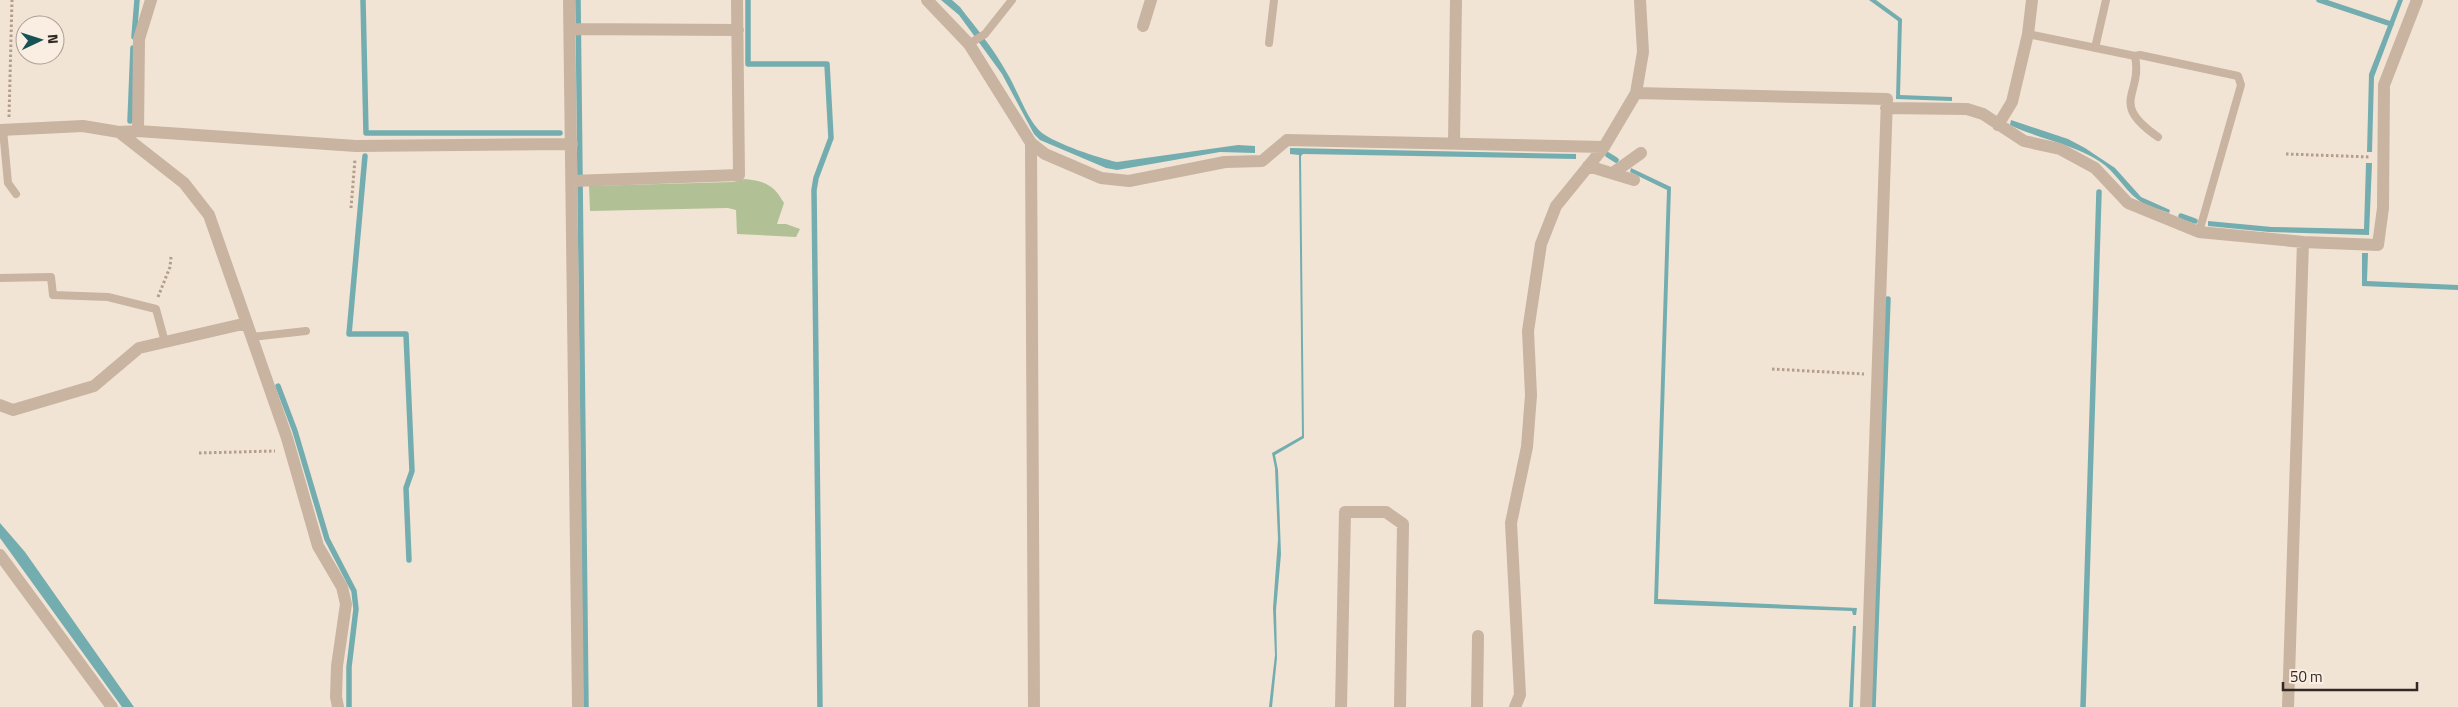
<svg xmlns="http://www.w3.org/2000/svg" width="2458" height="707" font-family="'Titillium Web',sans-serif">
	<style>
		.green { fill: #b2c095 }
		.water { fill: #73adaf }
		.lines { fill: none; stroke-linecap: round; stroke-linejoin: round }
		.stream { stroke: #73adaf; stroke-width: 5.5 }
		.path { stroke: #b59d8b; stroke-width: 3; stroke-dasharray: 2.5 2.5; stroke-linecap: butt }
		.service { stroke: #c9b3a1; stroke-width: 8 }
		.minor { stroke: #c9b3a1; stroke-width: 12 }
	</style>
	<rect width="100%" height="100%" fill="#f1e4d5"/>
	<!-- green -->
	<path class="green" d="M745,179C765,181 774,185 784,203L777,224H786L800,229L796,237L737,234L736,210L728,208L590,211L589,186L733,182Z"/>
	<!-- water -->
	<path class="water" d="M941,0H952L960,7C976,28 994,49 1007,73C1017,89 1028,122 1042,133C1057,144 1098,158 1117,162L1238,145L1255,146V153L1220,152L1117,170L1106,168L1040,140L1034,134L1002,74L959,15Z
		M1869,0H1876L1902,19L1900,95L1952,97V101L1896,99L1898,21Z
		M2398,0H2403L2374,77L2372,152H2367L2369,74Z
		M2011,120L2068,139L2085,148L2115,168L2141,197L2170,210L2169,213C2159,209 2145,206 2137,199C2123,188 2116,172 2099,161C2071,143 2039,139 2010,125Z
		M1290,148L1576,154V159L1303,154L1301,156L1304,438L1275,455L1278,470L1281,554L1276,610L1277,658L1272,707H1269L1275,655L1273,608L1278,539L1275,468L1272,453L1302,436L1299,155L1290,154Z
		M2366,163H2372L2369,235L2269,232L2208,226V221L2272,227L2364,229Z
		M1631,168L1671,187L1658,599L1857,608L1856,615H1853L1852,611L1654,604L1667,190L1630,172Z
		M2362,253H2368L2367,281L2458,285V290L2362,286Z
		M0,523L25,552L134,707H122L0,538Z
		M1853,626H1856L1853,707H1849Z"/>
	<g class="lines">
		<!-- stream -->
		<path class="stream" d="M363,0L366,133H560
			M578,0L586,707
			M748,0V64H827L831,138L816,178L814,190L820,707
			M2319,0L2391,24
			M134,37L137,0
			M130,121L133,48
			M1608,155L1616,160
			M365,156L349,334H406L412,471L406,488L409,560
			M2181,216L2195,221
			M278,386L295,431L327,539L354,591L356,609L349,667V707
			M1873,707L1888,299
			M2083,707L2099,192"/>
		<!-- path -->
		<path class="path" d="M9,117L12,0
			M2286,154L2371,157
			M351,208L355,159
			M158,297L170,267L171,257
			M1772,369L1864,374
			M199,453L275,451"/>
		<!-- service -->
		<path class="service" d="M2028,34L2135,56C2143,96 2108,102 2158,137
			M1269,43L1274,0
			M969,44L985,34L1012,0
			M2095,48L2106,0
			M2135,56L2140,55L2238,76L2241,85L2199,232
			M3,130L8,183L16,194
			M0,278L51,277L53,295L108,297L156,309L165,342
			M252,337L306,331"/>
		<!-- minor -->
		<path class="minor" d="M569,0L578,707
			M927,0L969,44L1031,143L1045,154L1101,178L1129,181L1225,162L1262,161L1287,140L1604,147
			M1143,26L1151,0
			M570,29L738,30
			M1636,93L1887,99L1866,707
			M1886,108L1967,109L1983,114L2024,141L2060,149L2095,168L2128,203L2199,232L2303,242L2378,245L2383,208L2384,85L2417,0
			M1998,125L2012,102L2028,34L2032,0
			M0,130L83,126L119,132L138,131L356,146L572,144
			M138,131L139,39L151,0
			M119,132L184,183L209,215L287,438L318,546L342,587L346,604L337,666L336,697L338,707
			M1031,143L1034,707
			M1454,144L1456,0
			M1588,166L1634,180
			M1613,173L1641,153
			M572,181L739,175L737,0
			M0,405L13,410L94,386L139,348L247,323
			M0,555L112,707
			M1341,707L1345,512H1386L1403,524L1400,707
			M1477,707L1478,636
			M1515,707L1520,695L1511,523L1527,447L1531,395L1528,331L1541,244L1556,206L1604,147L1636,93L1643,52L1640,0
			M2288,707L2303,242"/>
	</g>
	<!-- north arrow -->
	<g transform="translate(40 40) rotate(86)"><circle r="24" fill="#f9eee1" stroke="#aa9f95"/>
	<path d="M0-4L9 19L0 12L-9 19Z" fill="#185255"/>
	<text y="-8" font-size="14" font-weight="bold" text-anchor="middle" fill="#332924">N</text>
	</g>
	<!-- scale -->
	<path d="M2283 682v8h134v-8" fill="none" stroke="#332924" stroke-width="2.5"/>
	<text x="2290" y="682" font-size="15" fill="#332924" stroke="#f9eee1" stroke-width="4" paint-order="stroke">50 m</text>
</svg>
